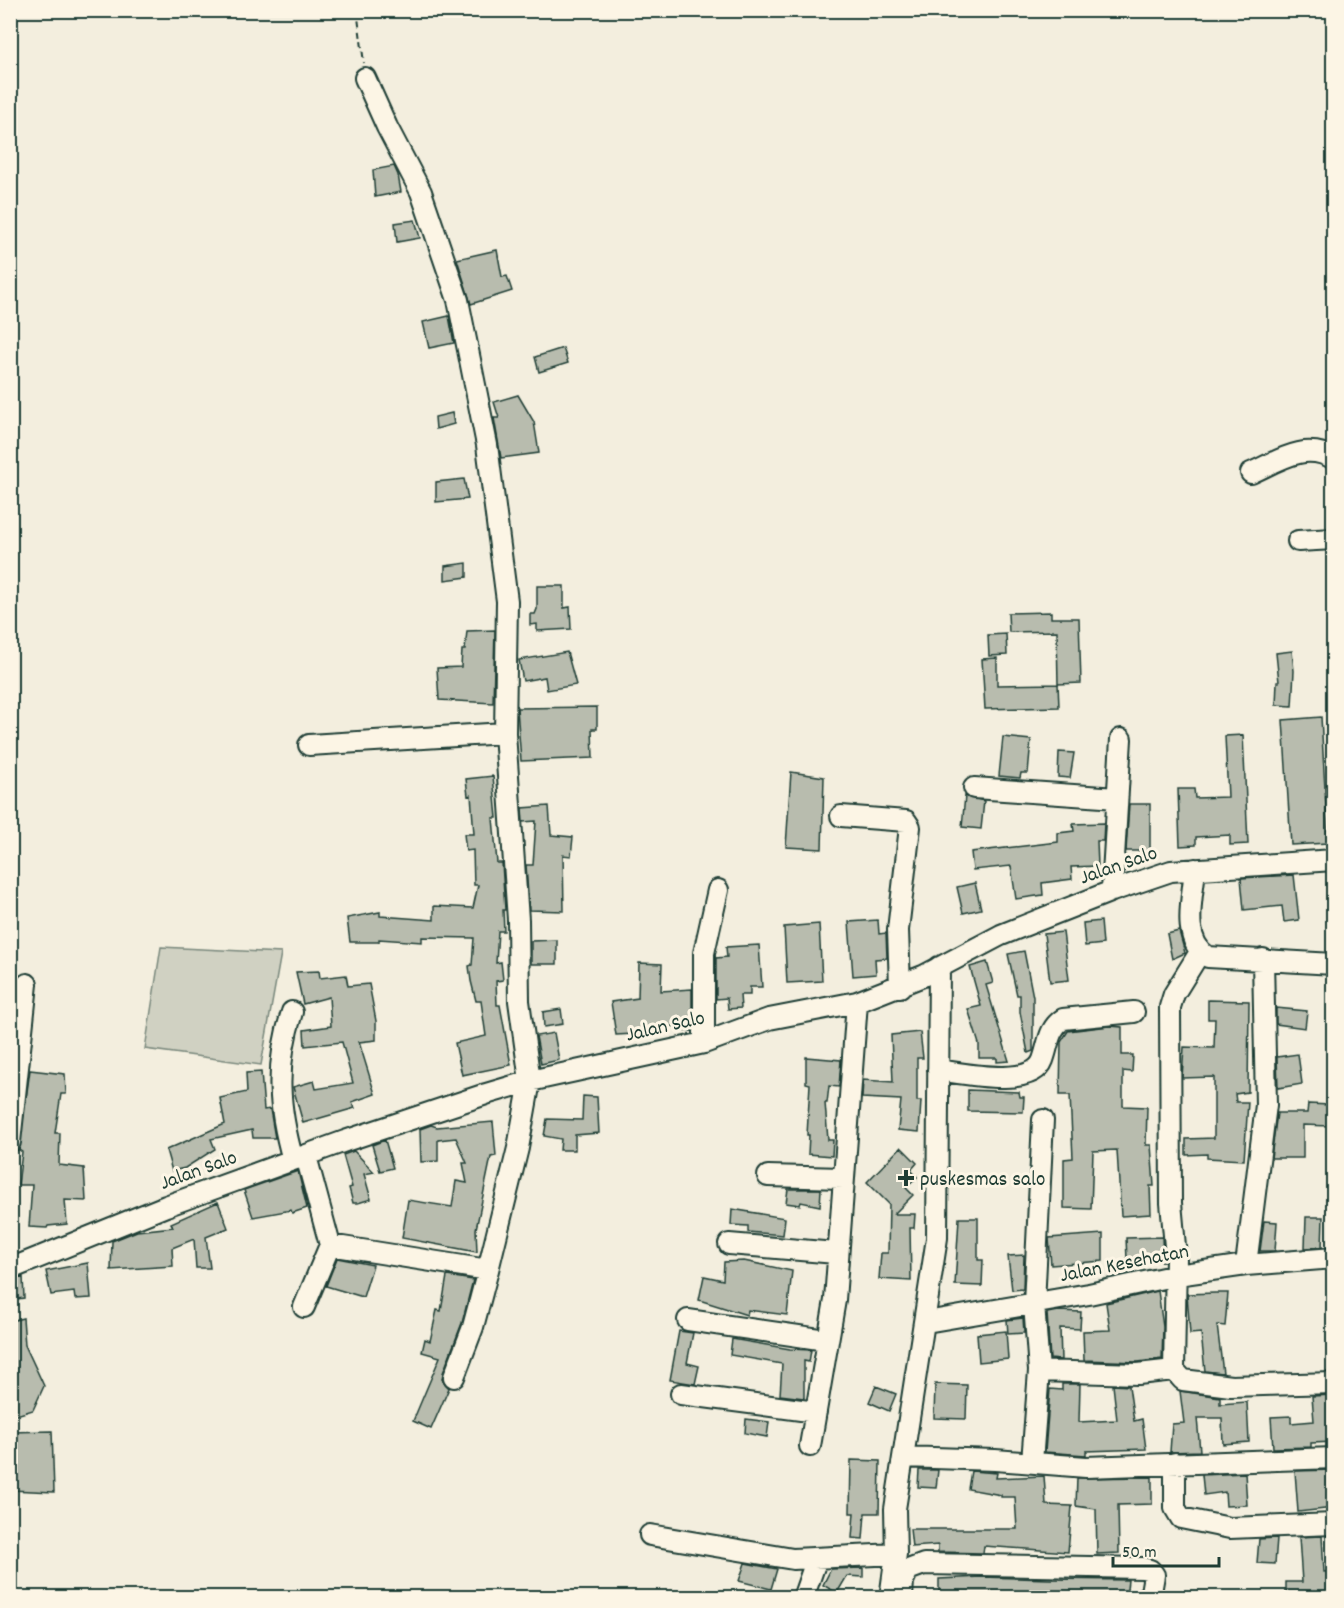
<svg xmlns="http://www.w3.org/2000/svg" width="1344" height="1608" font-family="Dekko,sans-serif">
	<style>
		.green { fill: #d0d1c2; stroke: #78877b; stroke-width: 1.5 }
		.building { fill: #b8bcae; stroke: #1f3d34; stroke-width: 1.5 }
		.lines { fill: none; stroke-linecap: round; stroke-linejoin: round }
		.minor-casing { stroke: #1f3d34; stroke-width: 24 }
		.path { stroke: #1f3d34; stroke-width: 2; stroke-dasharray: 6 4.5; stroke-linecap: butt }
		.minor { stroke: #fcf5e5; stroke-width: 20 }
		.poi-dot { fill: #1f3d34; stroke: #fcf5e5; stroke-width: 2 }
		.labels { text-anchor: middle; stroke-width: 6; stroke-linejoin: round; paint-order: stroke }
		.street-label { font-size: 21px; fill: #1f3d34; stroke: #fcf5e5 }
		.poi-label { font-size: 21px; fill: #1f3d34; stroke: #fcf5e5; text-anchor: start }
	</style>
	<rect width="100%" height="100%" fill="#f3eede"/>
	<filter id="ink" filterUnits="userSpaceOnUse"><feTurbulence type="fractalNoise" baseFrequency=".0167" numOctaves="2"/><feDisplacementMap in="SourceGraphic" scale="12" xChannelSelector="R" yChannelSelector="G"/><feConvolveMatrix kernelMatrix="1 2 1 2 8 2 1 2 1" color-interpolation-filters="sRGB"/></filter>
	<g filter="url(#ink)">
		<!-- green -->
		<path class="green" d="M161,947L281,953L261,1065L145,1049Z"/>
		<!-- building -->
		<path class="building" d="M394,166L398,175L401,192L375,197L373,170Z
			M415,220L420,238L397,242L395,223Z
			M497,250L502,277L507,276L512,291L471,304L457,259Z
			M449,316L454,343L429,348L423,322Z
			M563,348L568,363L539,372L535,357Z
			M518,395L534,422L539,453L501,458L494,418H499L494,402Z
			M452,413L454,424L436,429L435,417Z
			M464,479L468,499L436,502V482Z
			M467,563V577L445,580V566Z
			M537,586H564V608L570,607L571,629L537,631V624L530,625V614H535L537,609Z
			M1051,612V618H1079L1081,683L1058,684L1057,631L1009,632L1008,613Z
			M495,630L493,703L439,700L437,668L461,667L462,650H465L467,631Z
			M1006,634L1007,655L989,656L988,635Z
			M1292,651L1294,671L1292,706L1276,705L1277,682H1279L1276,653Z
			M567,652L576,685L547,690L545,677L523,681L519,660Z
			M997,658V685L1058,684L1059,707L985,709L982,659Z
			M597,707V729H592L593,758L521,761L517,708Z
			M1321,717L1328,843L1291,845L1283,720Z
			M1243,735L1248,844L1230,845V835L1196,837V845L1180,846L1178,789H1194L1195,798L1228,797L1225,736Z
			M1003,737L1031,740L1028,773H1021L1020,778L999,776Z
			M1059,752L1074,753L1070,778L1058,777Z
			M791,772L824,777L822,849L786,847Z
			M493,776L497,818H493L497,863H502L505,910H503L504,931H498L496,963L501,962L503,980L496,981L497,1005H500L511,1065L462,1075L455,1043L486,1036L481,1001H476L471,981L469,966L472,965L474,938L422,937V942L379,939V942H350L347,918L380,912V916L434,920V906L473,908L478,885H474L473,850L466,851L464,834H474L471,795L468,796L466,779Z
			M965,796L984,801L981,829L962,827Z
			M1129,804H1150V851H1126Z
			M549,806L551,835L573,837L571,856L563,855L564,911L529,910L526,865H533L536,821L523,822L522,808Z
			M1104,823L1103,841H1097L1098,866L1071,867L1072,879L1042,883L1043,895L1016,899L1011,866L973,870L971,852L1058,842V833L1074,831L1073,824Z
			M1294,875L1299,920L1284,922L1282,906L1244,910L1241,878Z
			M975,883L981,909L963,913L957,887Z
			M878,920L879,934L886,933L887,958L875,959L876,974L853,976L849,922Z
			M1101,921L1103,944L1085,946L1083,923Z
			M819,924L822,981L787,983L784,927Z
			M1179,931L1185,953L1172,959L1167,934Z
			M1063,932L1069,980L1050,982L1044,934Z
			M557,940V964H531V941Z
			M759,945L762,987H750V995H740L741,1008L728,1009L727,998L716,999V958L727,957L726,947Z
			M1024,951L1033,997V1051L1028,1053L1020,1012V995H1017L1008,954Z
			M987,962L993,983L986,985L1009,1061L997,1062V1058H979V1044L968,1009L981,1006L970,967Z
			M639,963L662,964L661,991L692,989V1031H682V1026L653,1027V1033L616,1035L611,1002L638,998Z
			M319,971L320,978L346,975L348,986L369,984L376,1021V1040L359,1042L375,1094L352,1102L355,1108L303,1123L293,1087L314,1081L316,1089L353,1083L342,1042L305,1046L304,1030L331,1026L329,997L303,1004L296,972Z
			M1208,1000L1249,1001L1248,1092L1235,1094L1236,1102H1248L1244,1160L1207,1158V1154L1186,1155V1139L1214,1138V1077L1182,1078L1184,1047L1214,1048L1215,1019H1208Z
			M1276,1008L1307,1011L1305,1028L1276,1024Z
			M561,1009L563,1024L544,1027L543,1012Z
			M1110,1026L1122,1027V1055H1133L1132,1072L1123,1071V1106L1147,1107L1146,1145H1151L1154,1186H1150L1151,1214L1121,1216L1117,1150L1093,1151L1091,1209L1064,1208V1159L1073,1158L1070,1095H1060L1061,1042L1068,1031Z
			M920,1032L923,1058H917V1101H921L919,1132L898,1130L901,1100L862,1098L863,1080L893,1082L891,1035Z
			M554,1033L559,1060L541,1064L536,1036Z
			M1298,1054L1302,1084L1278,1088L1277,1057Z
			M806,1057L841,1060L839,1087L829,1086L827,1103H825L828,1140H833L832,1156L808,1154L809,1135H807L810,1084L806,1083Z
			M30,1070L65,1074L66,1094H61L55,1133H60L59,1165L84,1168L86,1201L65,1200L67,1224L48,1226L47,1228L29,1227L32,1185H18L22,1152L19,1150Z
			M261,1072L264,1110L270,1109L275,1138H253L252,1130L211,1139L215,1149L185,1168L172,1171L166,1150L225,1124L220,1098L247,1092L246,1073Z
			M968,1090L1019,1092L1020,1097H1024L1023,1112L968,1111Z
			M583,1096L597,1097L599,1133L575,1135V1150H560L561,1139L544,1136L547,1119L582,1120Z
			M1308,1104L1330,1105V1126L1303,1125V1158H1271L1277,1113H1307Z
			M493,1122L496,1156L491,1157L476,1229L477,1252L402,1238L408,1200L452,1207L456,1181L467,1183L463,1163H467L456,1138L438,1140V1161L421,1162L420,1129L431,1125L437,1127Z
			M385,1140L393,1168L380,1171L372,1145Z
			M901,1147L917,1163L911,1170L917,1177L906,1188L913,1195L894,1214H915L914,1228H910L911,1281L879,1279L881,1253H888L889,1204L867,1182Z
			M354,1151L374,1172L364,1174L371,1199L358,1203H353L349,1188L352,1187L343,1155Z
			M298,1171L307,1208L292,1213L291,1210L253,1217L244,1190Z
			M788,1189H821L820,1206L801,1202L800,1205L786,1203Z
			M218,1202L228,1228L206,1237L210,1268H196L194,1239L172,1248L173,1266L111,1270L112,1241L137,1231L173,1227L171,1223Z
			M732,1209L785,1218L783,1235L748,1232V1226L731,1225Z
			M1306,1217H1323L1322,1247L1305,1248Z
			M959,1218H978V1260H983L982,1286L955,1285Z
			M1264,1221L1277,1222L1275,1251H1260Z
			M1103,1234V1261L1051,1265L1049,1238Z
			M1162,1237L1163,1261L1141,1262V1259H1127L1126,1238Z
			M1024,1255L1023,1289L1012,1290L1008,1256Z
			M337,1258L373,1265L363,1297L326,1286Z
			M744,1261L792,1271L787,1315L748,1310L747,1315L699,1300L704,1276L723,1280L724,1262Z
			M88,1263L91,1298L75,1299L74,1292L51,1295L46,1271Z
			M447,1276L473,1280L462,1323L443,1373L442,1379L449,1388L431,1429L413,1421L440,1357L422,1352L425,1339L430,1341L437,1310L441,1311Z
			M23,1277L24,1298L10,1300V1281Z
			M1158,1291L1163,1327L1162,1359L1138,1362L1084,1360L1083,1331L1110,1330L1106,1303Z
			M1215,1293H1228L1225,1326L1217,1325L1223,1373L1205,1371L1201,1333L1190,1334L1187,1294Z
			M1059,1311L1081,1312L1080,1329L1060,1328L1061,1360L1050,1359L1047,1313Z
			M23,1318L25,1345L44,1386L33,1410L10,1417V1321Z
			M1023,1318L1024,1333L1008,1334L1007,1320Z
			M679,1331L693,1333L687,1363L699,1366L695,1384L670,1380Z
			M1006,1331L1008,1359L979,1362L977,1334Z
			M732,1339L790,1349L811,1350L809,1362L804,1361V1398L780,1395L782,1364L730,1355Z
			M935,1384L967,1385L966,1419L934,1418Z
			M1062,1384H1080L1079,1422L1117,1420L1113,1385L1129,1386L1134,1421L1142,1419L1146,1449L1086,1451V1455L1045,1452L1050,1389L1062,1390Z
			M876,1386L896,1394L889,1411L869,1402Z
			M1180,1391L1220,1397V1404L1247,1402L1249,1442L1223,1444L1222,1418H1197L1200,1451L1170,1452L1172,1424L1184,1423Z
			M1334,1395V1442L1311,1443V1447L1273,1448L1271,1417L1291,1416V1423L1314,1421L1312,1396Z
			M746,1419L769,1422L767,1437L745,1433Z
			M52,1431L54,1492L10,1490V1432Z
			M851,1460L880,1461L879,1513H865L863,1539L852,1538L854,1513H850Z
			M919,1470H938L936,1488L918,1487Z
			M1334,1470V1508L1298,1512L1295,1471Z
			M971,1471L997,1473L996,1478L1044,1476L1046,1505L1072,1506L1068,1552L984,1546L983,1553L938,1552V1545L912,1547L910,1529H1017L1015,1497H1001V1495L968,1489Z
			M1245,1473L1247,1505L1226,1506L1225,1492L1204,1495L1202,1475Z
			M1152,1477V1504L1118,1505L1119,1553L1097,1554L1096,1509L1076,1506L1077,1478Z
			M1322,1536L1324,1572L1334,1571V1598H1286V1582H1302L1299,1537Z
			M1277,1538L1275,1564L1257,1563L1259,1539Z
			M745,1563L777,1569L771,1589L739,1581Z
			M863,1568V1577L847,1576L837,1593L823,1585L831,1569Z
			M982,1577L1048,1579L1128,1580L1126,1598L1043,1595V1598H939V1579Z"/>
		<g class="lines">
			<defs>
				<path id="minor" d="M365,78L387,127L421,192L458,300L487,445L507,601L505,733L518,920L519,1001L530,1081L518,1148L488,1270L473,1327L454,1377
					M1251,473C1278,461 1305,441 1334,459
					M1298,541L1334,539
					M309,745L505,733
					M974,788L1117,798
					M841,816L906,821L910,827L898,930L900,987
					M1195,869C1193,896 1180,940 1208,957L1334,964
					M1112,891L1121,739
					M1200,952L1174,994L1170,1007L1171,1203L1176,1257L1174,1370L1183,1380L1231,1386L1334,1383
					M292,1012C275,1066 278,1107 293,1160
					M704,1043V953L718,890
					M938,1070C962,1073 1032,1089 1043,1060C1049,1044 1048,1029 1063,1019L1134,1012
					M10,1142L27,984
					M306,1156L330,1245L488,1270
					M768,1176L843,1178
					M729,1244L836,1253
					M1246,1265L1266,1105L1263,959
					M10,1269L166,1206L345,1141L486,1094L530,1081L704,1043L769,1019L857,1002L923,976L1001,935L1112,891L1171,871L1334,860
					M304,1307L330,1245
					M688,1320L826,1340
					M926,1322L1089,1294L1177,1275L1246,1265L1334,1258
					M1039,1371L1138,1374L1174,1370
					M681,1394L816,1412
					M810,1446L835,1300L857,1002
					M903,1457L995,1460L1086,1467L1334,1458
					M1032,1462L1039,1371L1034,1304L1043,1120
					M1175,1463V1508L1181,1518L1230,1528L1334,1524
					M650,1535L793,1559L896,1554
					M902,1597L903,1581L908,1570L924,1564L1143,1568L1150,1570L1154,1575L1150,1598
					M803,1598L817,1558
					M890,1598L896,1554L895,1509L937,1238L939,967"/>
			</defs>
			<!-- minor casing -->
			<use href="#minor" class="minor-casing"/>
			<!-- path -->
			<path class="path" d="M357,10L364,63"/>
			<!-- minor -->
			<use href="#minor" class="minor"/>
		</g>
	</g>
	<!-- markers -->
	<path class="poi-dot" d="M903 1169h6v6h6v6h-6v6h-6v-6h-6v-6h6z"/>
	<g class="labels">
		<!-- street labels -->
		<g class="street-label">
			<text transform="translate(1118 864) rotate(-19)" y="7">Jalan Salo</text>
			<text transform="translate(665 1025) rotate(-13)" y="7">Jalan Salo</text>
			<text transform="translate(198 1169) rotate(-20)" y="7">Jalan Salo</text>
			<text transform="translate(1124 1262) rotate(-11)" y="7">Jalan Kesehatan</text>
		</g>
		<!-- poi labels -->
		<g class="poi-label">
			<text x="920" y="1185">puskesmas salo</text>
		</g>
	</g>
	<!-- margin -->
	<rect width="1344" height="1608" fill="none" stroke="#fcf5e5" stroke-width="36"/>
	<rect x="18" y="18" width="1308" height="1572" fill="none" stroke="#1f3d34" stroke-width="2" filter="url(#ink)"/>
	<!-- scale -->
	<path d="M1113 1557v9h106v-9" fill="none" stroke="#1f3d34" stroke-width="3"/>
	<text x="1122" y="1557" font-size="18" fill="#1f3d34" stroke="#fcf5e5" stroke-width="4.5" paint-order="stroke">50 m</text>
</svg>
